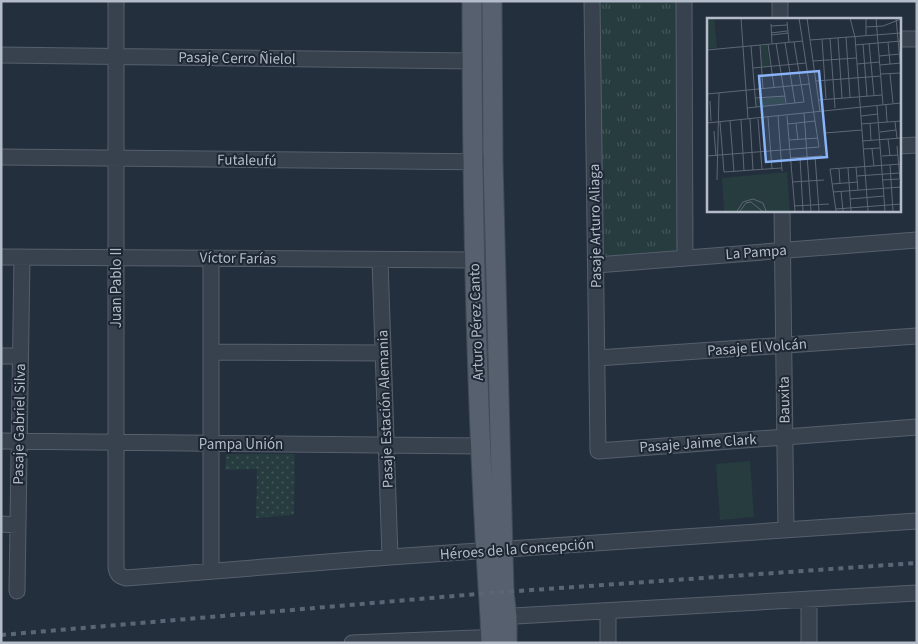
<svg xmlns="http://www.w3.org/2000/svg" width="918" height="644" font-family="'Source Sans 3',sans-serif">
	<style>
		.grass { fill: url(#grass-dots) }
		.park { fill: url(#park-tufts) }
		.pitch { fill: #263c3f }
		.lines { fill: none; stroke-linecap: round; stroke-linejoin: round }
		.minor-casing { stroke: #565f6c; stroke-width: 17 }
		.major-casing { stroke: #414a57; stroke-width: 21 }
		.minor { stroke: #38414e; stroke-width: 15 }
		.major { stroke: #56606e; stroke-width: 19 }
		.rail { stroke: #5a6575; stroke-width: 4; stroke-dasharray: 5 5; stroke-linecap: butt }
		.labels { text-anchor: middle; stroke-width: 4; stroke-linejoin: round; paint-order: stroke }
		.street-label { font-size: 15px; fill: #b4bcc9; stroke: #1d2633 }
		.inset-road { fill: none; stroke: #5e6776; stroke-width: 1 }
		.view { fill: #8ab4f8; fill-opacity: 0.15; stroke: #8ab4f8; stroke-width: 2.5 }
		.inset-edge { fill: none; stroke: #b4bcc9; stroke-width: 2.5 }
	</style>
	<defs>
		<pattern id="grass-dots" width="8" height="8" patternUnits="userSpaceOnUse" patternTransform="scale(1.25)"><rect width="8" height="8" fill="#263c3f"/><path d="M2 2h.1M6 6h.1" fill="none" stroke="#435659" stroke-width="1.8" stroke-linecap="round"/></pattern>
		<pattern id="park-tufts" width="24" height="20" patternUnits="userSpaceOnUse" patternTransform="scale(1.25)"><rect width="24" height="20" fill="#263c3f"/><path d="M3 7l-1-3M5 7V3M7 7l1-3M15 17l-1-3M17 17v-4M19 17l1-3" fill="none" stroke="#435659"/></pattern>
	</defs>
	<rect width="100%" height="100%" fill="#242f3e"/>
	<!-- grass -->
	<path class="grass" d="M487,175L492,482C486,382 483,283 482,183L483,176Z
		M226,454H295L294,515L256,518L257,469L225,470Z"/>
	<!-- park -->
	<path class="park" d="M597,1H681L684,251L598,256Z"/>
	<!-- pitch -->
	<path class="pitch" d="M750,461L754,517L720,520L716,464Z"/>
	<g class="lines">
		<defs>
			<path id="minor" d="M116,1V567C117,574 119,576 126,578L390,557L917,521
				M592,1L598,451L917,427
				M684,1L685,258
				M780,1V19
				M899,39H917
				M1,55L472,61
				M899,146L917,145
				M1,157L493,162
				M782,210L786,530
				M1,257L474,260
				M211,258V571
				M380,260L390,557
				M596,265L917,240
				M212,352L383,353
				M1,356H20
				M597,358L917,336
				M1,441L480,446
				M1,524L18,525
				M17,591L22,257
				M497,617L917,593
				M352,643L500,637
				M608,643V612
				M809,643V599"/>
			<path id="major" d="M472,1C472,207 476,412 490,617L491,643
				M492,1L493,162L504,592L507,617V643"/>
		</defs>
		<!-- minor casing -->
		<use href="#minor" class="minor-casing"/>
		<!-- major casing -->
		<use href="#major" class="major-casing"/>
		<!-- minor -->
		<use href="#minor" class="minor"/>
		<!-- major -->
		<use href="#major" class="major"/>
		<!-- rail -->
		<path class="rail" d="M1,635L489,593L917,563"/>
	</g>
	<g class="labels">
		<!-- street labels -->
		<g class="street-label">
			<text transform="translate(237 58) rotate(1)" y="5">Pasaje Cerro Ñielol</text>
			<text transform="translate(247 160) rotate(1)" y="5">Futaleufú</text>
			<text transform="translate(595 226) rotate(-91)" y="5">Pasaje Arturo Aliaga</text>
			<text transform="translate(756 252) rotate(-4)" y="5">La Pampa</text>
			<text transform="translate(238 258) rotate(1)" y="5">Víctor Farías</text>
			<text transform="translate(116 288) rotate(-90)" y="5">Juan Pablo II</text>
			<text transform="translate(476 322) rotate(-92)" y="5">Arturo Pérez Canto</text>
			<text transform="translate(757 347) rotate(-4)" y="5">Pasaje El Volcán</text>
			<text transform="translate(784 400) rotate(-91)" y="5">Bauxita</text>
			<text transform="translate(385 409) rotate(-92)" y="5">Pasaje Estación Alemania</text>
			<text transform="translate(19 424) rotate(-89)" y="5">Pasaje Gabriel Silva</text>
			<text transform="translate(698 443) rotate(-4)" y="5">Pasaje Jaime Clark</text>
			<text x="241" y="449">Pampa Unión</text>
			<text transform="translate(517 549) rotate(-4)" y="5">Héroes de la Concepción</text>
		</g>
	</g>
	<!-- overview -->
	<g transform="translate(707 18)">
		<rect width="194" height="194" fill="#242f3e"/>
		<path d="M80,154L83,193H17L15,160Z" fill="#263c3f"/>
		<path d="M60,27L63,48L55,49L53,28ZM77,78L78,86L49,89L48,81Z" fill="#263c3f"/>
		<path d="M7,0L10,30H0V0Z" fill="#263c3f"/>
		<path class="inset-road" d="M34,0L41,101M100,0L113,93M143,0L148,19L161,193M159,0V18M169,0L176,87M189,0L194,54M80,4L82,24M64,6L65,26M64,8L80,7M159,9L176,8L194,1M64,15L80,13M65,17L81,15M139,19L143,79M123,20L128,90M131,20L135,80M115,21L119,81M103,22L194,15M181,24L183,46M69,25L79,85M78,25L88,85M162,25L167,77M61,26L67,69M156,26L160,78M53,27L56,71M148,27L194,23M44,28L49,89M0,32L96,23M172,38L193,36M106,43L149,40M150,46L173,44M173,47L194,45M46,50L99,45M174,56L194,55M183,56L186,85M109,63L174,58M0,76L103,66M48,80L78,78M112,82L175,77M3,83L4,103M179,87L180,104M170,88L178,193M40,90L97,84L87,24M97,95L104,193M71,98L75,153M80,98L88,193M154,98L171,96M61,99L65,151M43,101L46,152M51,101L55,151M34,102L37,153M23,103L27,154M13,104L17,154L74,150M188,104L190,120M0,105L194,85M163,105L164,122M81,106L108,103M89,106L91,122M154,106L194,103M7,113L9,138M173,114L189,112M118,115L155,112M181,121L183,138M82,122L111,120M155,123L194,120M190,128L193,161M156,131L173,130M165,131L167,148M0,138L112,129L92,0M108,138L112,193M175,138L191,137M83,140L115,138M93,140L96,193M183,147L186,193M149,149L151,172M141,150L144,193M132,151L133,166M150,158L192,155M10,162L12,75M176,162L192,161M85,164L117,162M125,166L151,164M134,173L136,193M126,174L194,169M143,181L177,178M87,188L122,186M129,191L194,186M30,193L36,184L46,181L56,185L59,193M33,193L39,185L44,184L55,193M129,193L123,151L194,146"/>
		<path class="view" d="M112,53L120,139L59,144L52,58Z"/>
		<rect width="194" height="194" class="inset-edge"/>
	</g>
	<!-- border -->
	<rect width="918" height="644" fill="none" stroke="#b4bcc9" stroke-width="5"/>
</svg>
